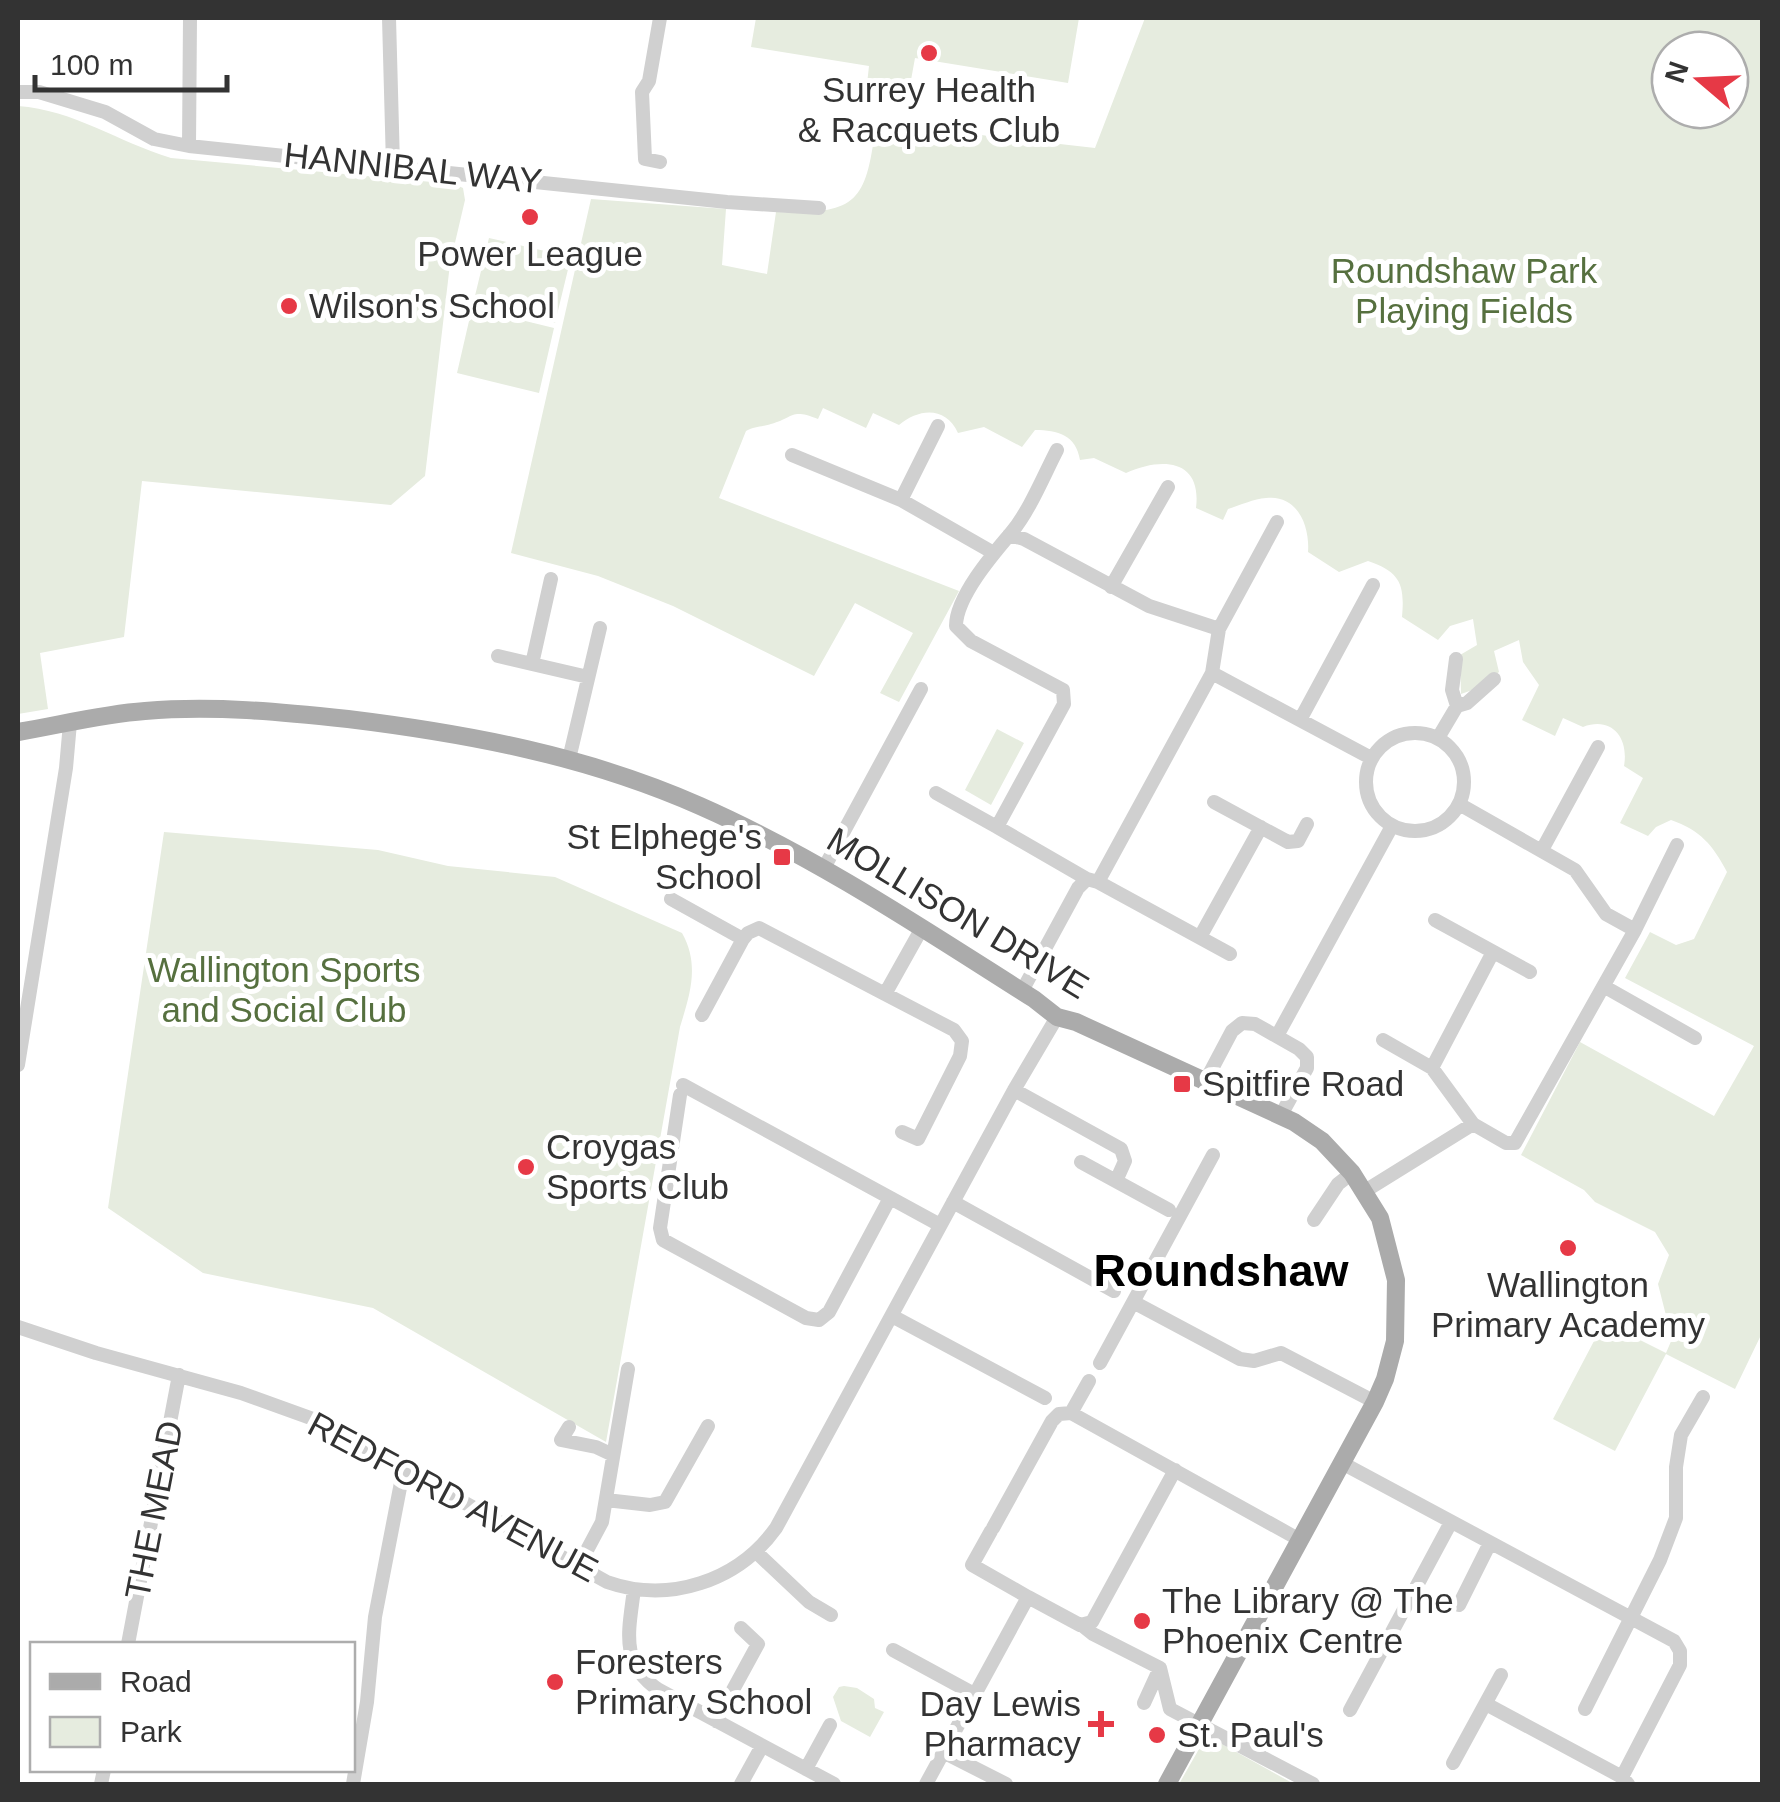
<svg xmlns="http://www.w3.org/2000/svg" width="1780" height="1802" font-family="Arial,sans-serif">
	<style>
		.green { fill: #e6ecdf; fill-rule: evenodd }
		.lines { fill: none; stroke-linecap: round; stroke-linejoin: round }
		.minor { stroke: #d0d0d0; stroke-width: 14 }
		.major { stroke: #ababab; stroke-width: 18 }
		.poi-dot { fill: #e63946; stroke: #fff; stroke-width: 4 }
		.labels { text-anchor: middle; stroke-width: 10; stroke-linejoin: round; paint-order: stroke }
		.poi-label { font-size: 35px; fill: #333; stroke: #fff; text-anchor: start }
		.street-label { font-size: 35px; fill: #333; stroke: #fff }
		.park-label { font-size: 35px; fill: #56703f; stroke: #fff }
		.district-label { font-size: 45px; font-weight: bold; fill: #000; stroke: #fff }
	</style>
	<rect width="100%" height="100%" fill="#fff"/>
	<!-- green -->
	<path class="green" d="M756,18H1079L1068,83L915,58L909,91L867,84L869,66L751,47Z
		M1145,18H1762V1333L1735,1389L1666,1354L1615,1451L1553,1419L1604,1322L1666,1353L1672,1339L1658,1284L1669,1255L1655,1232L1595,1202L1584,1190L1521,1155L1580,1042L1714,1116L1754,1046L1625,978L1650,932L1676,945L1694,939L1727,872C1713,845 1700,830 1671,820L1656,827L1648,836L1620,823L1643,778L1624,766C1629,738 1612,716 1583,727L1563,718L1555,736L1522,720L1539,685L1523,662L1519,640L1494,651L1499,672L1481,687L1461,694L1460,655L1477,645L1473,619L1450,626L1438,640L1402,617C1405,584 1400,572 1368,561L1339,572L1308,552C1310,527 1298,494 1266,498C1254,499 1240,505 1228,509L1223,520L1196,508C1202,459 1162,457 1126,473L1094,458L1080,460C1076,435 1058,430 1035,430L1022,447L984,427L958,433C946,406 919,408 899,425L873,413L866,428L823,408L818,419C790,408 794,418 771,424C761,427 755,426 746,431L719,498L959,591L899,702L880,693L913,633L855,603L814,676L673,606L598,576L511,553L591,199L726,209L722,265L767,274L776,212C858,214 866,203 876,123L1095,148ZM1670,50H1730V110H1670Z
		M18,106C74,110 118,142 171,158L454,184L463,188L465,200L450,264L425,476L391,505L142,481L124,637L40,653L48,709L18,714Z
		M489,238L571,257L555,323L473,304Z
		M472,308L554,328L539,393L457,373Z
		M997,729L1024,743L991,805L965,790Z
		M164,832L378,850L448,866L555,877L682,933C700,965 690,994 680,1027L606,1442L373,1308L203,1273L108,1208Z
		M844,1686L857,1688L874,1699L875,1708L884,1712L870,1737L841,1721L833,1697L839,1687Z
		M1210,1741L1220,1743L1294,1784H1179L1203,1742Z"/>
	<g class="lines">
		<!-- minor -->
		<path class="minor" d="M389,18L393,165
			M660,18L649,81L642,92L645,159L660,162
			M18,92H39L105,112L154,139L189,146L727,202L819,208
			M189,146L190,18
			M1057,450C1043,477 1030,510 1011,533C993,554 956,597 956,626L971,641L1063,690L1064,704L997,827L1087,879
			M792,455L901,500L992,552
			M901,500L938,426
			M1009,535L1024,539L1149,606L1219,629L1212,673L1098,882L1087,879L1078,888L1022,991
			M1111,587L1168,487
			M1219,629L1277,522
			M498,656L532,664L551,579
			M532,664L588,677
			M1212,673L1371,758
			M1457,706L1467,703L1494,679
			M1300,720L1373,585
			M1366 782a49 49 0 1 1 98 0a49 49 0 1 1-98 0Z
			M1438,738L1457,706L1452,690L1456,659
			M569,759L600,628
			M936,793L997,827
			M1214,802L1288,842L1298,841L1307,824
			M1542,850L1598,747
			M824,868L921,689
			M1098,882L1230,954
			M671,899L743,939
			M1435,920L1530,972
			M1635,930L1677,845
			M1200,937L1261,827
			M1605,987L1695,1038
			M702,1015L743,939L748,933L759,928L885,994
			M1277,1036L1392,826
			M1383,1040L1432,1068L1473,1124
			M18,1065L66,768L70,723
			M1432,1068L1493,952
			M1205,1082L1232,1031L1242,1023L1255,1024L1299,1049L1307,1057V1068L1281,1115
			M683,1085L940,1225
			M1014,1090L1121,1149L1125,1161L1116,1181
			M680,1095L660,1228L663,1240L806,1318L819,1320L829,1312L890,1198
			M902,1132L918,1139L960,1056L962,1041L954,1030L885,994L922,928
			M1081,1162L1169,1210
			M1365,1191L1473,1124L1506,1143H1515L1635,930L1606,914L1575,870L1459,804
			M953,1202L1114,1291
			M1314,1220L1338,1184L1352,1173
			M1135,1303L1240,1359L1254,1361L1281,1353L1375,1402
			M892,1316L1045,1398
			M18,1327L96,1353L241,1393L316,1420L607,1582C669,1604 738,1581 776,1528L1014,1090L1057,1017
			M1100,1363L1213,1155
			M1071,1413L1300,1540
			M569,1427L561,1440L596,1447L613,1455
			M1342,1463L1674,1641L1680,1651V1665L1622,1777L1628,1784
			M606,1500L650,1505L665,1502L708,1426
			M993,1528L1052,1421L1059,1414L1071,1413L1089,1381
			M991,1531L972,1565L1028,1597
			M756,1552L809,1602L831,1615
			M578,1567L602,1522L628,1369
			M634,1589C629,1631 619,1663 659,1690L834,1784
			M1459,1605L1489,1545
			M1083,1626L1093,1634L1160,1668L1170,1709L1313,1784
			M128,1644L179,1375
			M893,1650L974,1694
			M1144,1703L1160,1668
			M1486,1704L1622,1777
			M1585,1709L1660,1560L1676,1518V1467L1681,1435L1703,1397
			M1350,1710L1450,1524
			M716,1721L758,1644L741,1628
			M943,1752L1006,1784
			M1453,1763L1501,1675
			M806,1769L830,1725
			M101,1784L104,1770
			M353,1784L367,1702L375,1617L404,1467
			M741,1784L762,1746
			M926,1784L1028,1597L1080,1625L1092,1622L1175,1470"/>
		<!-- major -->
		<path class="major" d="M18,732C60,725 102,714 145,711C213,705 281,712 348,719C470,734 587,756 700,806C818,858 925,930 1034,999L1057,1017L1076,1022L1294,1122L1322,1141L1352,1173L1380,1218L1396,1280L1395,1341L1385,1379L1375,1402L1167,1784"/>
	</g>
	<!-- markers -->
	<g class="poi-dot">
		<circle cx="929" cy="53" r="10"/>
		<circle cx="530" cy="217" r="10"/>
		<circle cx="289" cy="306" r="10"/>
		<rect x="772" y="847" width="20" height="20" rx="5"/>
		<rect x="1172" y="1074" width="20" height="20" rx="5"/>
		<circle cx="526" cy="1167" r="10"/>
		<circle cx="1568" cy="1248" r="10"/>
		<circle cx="1142" cy="1621" r="10"/>
		<circle cx="555" cy="1682" r="10"/>
		<path d="M1096 1709h10v10h10v10h-10v10h-10v-10h-10v-10h10z"/>
		<circle cx="1157" cy="1735" r="10"/>
	</g>
	<g class="labels">
		<!-- poi labels -->
		<g class="poi-label">
			<text x="929" y="102" text-anchor="middle">Surrey Health<tspan x="929" dy="40">&amp; Racquets Club</tspan></text>
			<text x="530" y="266" text-anchor="middle">Power League</text>
			<text x="309" y="318">Wilson's School</text>
			<text x="762" y="849" text-anchor="end">St Elphege's<tspan x="762" dy="40">School</tspan></text>
			<text x="1202" y="1096">Spitfire Road</text>
			<text x="546" y="1159">Croygas<tspan x="546" dy="40">Sports Club</tspan></text>
			<text x="1568" y="1297" text-anchor="middle">Wallington<tspan x="1568" dy="40">Primary Academy</tspan></text>
			<text x="1162" y="1613">The Library @ The<tspan x="1162" dy="40">Phoenix Centre</tspan></text>
			<text x="575" y="1674">Foresters<tspan x="575" dy="40">Primary School</tspan></text>
			<text x="1081" y="1716" text-anchor="end">Day Lewis<tspan x="1081" dy="40">Pharmacy</tspan></text>
			<text x="1177" y="1747">St. Paul's</text>
		</g>
		<!-- street labels -->
		<g class="street-label">
			<text transform="translate(413 168) rotate(6)" y="12">HANNIBAL WAY</text>
			<text transform="translate(958 913) rotate(31)" y="12">MOLLISON DRIVE</text>
			<text transform="translate(453 1497) rotate(28)" y="12">REDFORD AVENUE</text>
			<text transform="translate(154 1510) rotate(-79)" y="12">THE MEAD</text>
		</g>
		<!-- park labels -->
		<g class="park-label">
			<text x="1464" y="283">Roundshaw Park<tspan x="1464" dy="40">Playing Fields</tspan></text>
			<text x="284" y="982">Wallington Sports<tspan x="284" dy="40">and Social Club</tspan></text>
		</g>
		<!-- district labels -->
		<g class="district-label">
			<text x="1221" y="1286">Roundshaw</text>
		</g>
	</g>
	<!-- border -->
	<rect width="1780" height="1802" fill="none" stroke="#333333" stroke-width="40"/>
	<!-- legend -->
	<rect x="30" y="1642" width="325" height="130" fill="#ffffff" stroke="#adadad" stroke-width="2.5"/>
	<rect x="50" y="1674" width="50" height="15" fill="#ababab" stroke="#adadad" stroke-width="2.5"/>
	<text x="120" y="1692" font-size="30" fill="#333333">Road</text>
	<rect x="50" y="1717" width="50" height="30" fill="#e6ecdf" stroke="#adadad" stroke-width="2.5"/>
	<text x="120" y="1742" font-size="30" fill="#333333">Park</text>
	<!-- north arrow -->
	<g transform="translate(1700 80) rotate(289)"><circle r="48" fill="#ffffff" stroke="#adadad" stroke-width="2.5"/>
	<path d="M0-8L18 38L0 25L-18 38Z" fill="#e63946"/>
	<text y="-15" font-size="28" font-weight="bold" text-anchor="middle" fill="#333333">N</text>
	</g>
	<!-- scale -->
	<path d="M35 75v15h192v-15" fill="none" stroke="#333333" stroke-width="5"/>
	<text x="50" y="75" font-size="30" fill="#333333" stroke="#ffffff" stroke-width="8" paint-order="stroke">100 m</text>
</svg>
